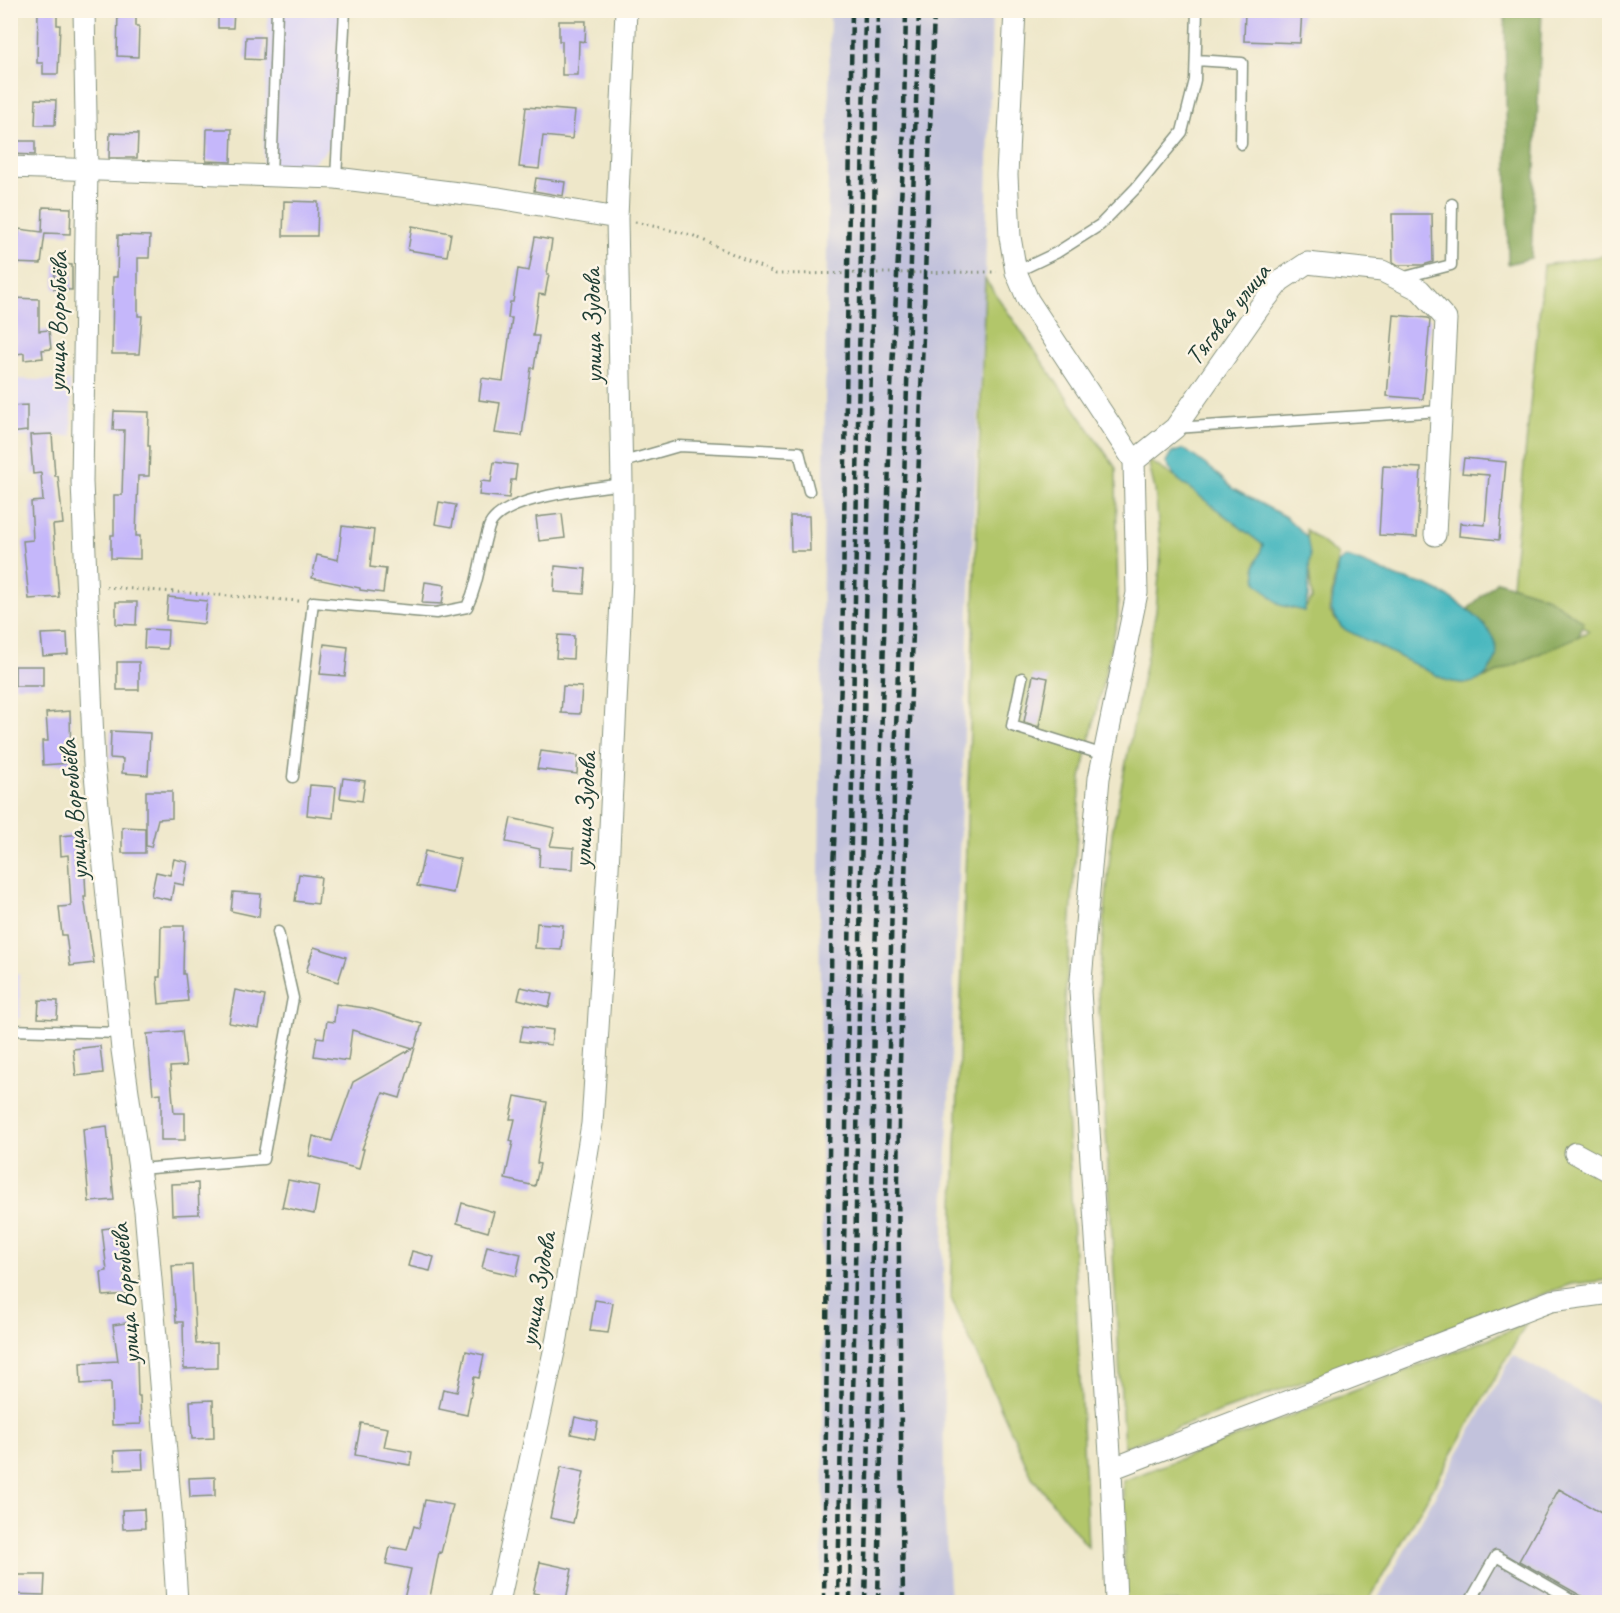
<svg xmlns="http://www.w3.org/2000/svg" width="1620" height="1613" font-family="Caveat,sans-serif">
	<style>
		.built { fill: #dcd6f6 }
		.industrial { fill: #c2c2dc }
		.green { fill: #b2c66a; stroke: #68824f; stroke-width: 1.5 }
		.forest { fill: #8dab5e; stroke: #567449; stroke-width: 1.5 }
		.water { fill: #49b8bf; stroke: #347a7a; stroke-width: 1.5 }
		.building { fill: #c5b7fa }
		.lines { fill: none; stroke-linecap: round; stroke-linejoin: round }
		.lane-casing { stroke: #86927e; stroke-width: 13 }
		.street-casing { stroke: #86927e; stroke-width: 23 }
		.path { stroke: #86927e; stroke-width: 3; stroke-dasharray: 1.5 4.5; stroke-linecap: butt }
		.lane { stroke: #fff; stroke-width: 10 }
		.street { stroke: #fff; stroke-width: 21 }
		.rail { stroke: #1f3d34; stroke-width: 4.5; stroke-dasharray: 9 4.5; stroke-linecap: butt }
		.labels { text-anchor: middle; stroke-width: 5; stroke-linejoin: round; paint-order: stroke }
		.street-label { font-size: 26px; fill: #1f3d34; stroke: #fcf5e5 }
	</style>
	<rect width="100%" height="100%" fill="#fcf5e5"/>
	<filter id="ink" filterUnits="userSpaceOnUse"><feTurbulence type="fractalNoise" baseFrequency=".0167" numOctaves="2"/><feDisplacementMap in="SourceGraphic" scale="12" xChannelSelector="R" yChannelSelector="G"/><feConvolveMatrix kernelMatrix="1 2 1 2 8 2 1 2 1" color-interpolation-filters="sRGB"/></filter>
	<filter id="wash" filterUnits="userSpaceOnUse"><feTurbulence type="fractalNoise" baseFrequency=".008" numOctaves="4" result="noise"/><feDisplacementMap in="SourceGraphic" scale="24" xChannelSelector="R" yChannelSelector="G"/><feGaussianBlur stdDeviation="1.35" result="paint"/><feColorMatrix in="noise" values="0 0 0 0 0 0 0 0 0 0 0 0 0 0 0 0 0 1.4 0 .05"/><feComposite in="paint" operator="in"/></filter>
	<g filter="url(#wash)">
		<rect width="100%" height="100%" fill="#eee7c9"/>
		<!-- built -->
		<path class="built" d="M268,11H341L333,144L314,162L263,169Z
			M11,379L70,381L72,436L11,437Z
			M11,973L19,974L21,1018H11Z"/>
		<!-- industrial -->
		<path class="industrial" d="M830,11H992L985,279L969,610L943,1246L944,1507L950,1602H820L824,1509L819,875Z
			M1513,1355L1609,1409V1602H1376Z"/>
		<!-- green -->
		<path class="green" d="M1609,255V1280L1571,1284L1124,1447L1098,990L1112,833L1156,611L1161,553L1155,490L1148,460L1175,477L1263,545L1255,566L1303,611L1312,599L1306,530L1338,555L1329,611L1342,628L1448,681L1467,684L1579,636L1589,631L1512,585L1544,265Z
			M985,279L1116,468L1118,617L1081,778L1063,1029L1088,1547L1032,1477L951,1298Z
			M1526,1324L1368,1602H1125L1123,1481Z"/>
		<!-- forest -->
		<path class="forest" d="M1505,11H1542L1531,258L1508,264Z
			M1497,581L1545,596L1584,622L1579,636L1485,678L1496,659L1486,627L1468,609Z"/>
		<!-- water -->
		<path class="water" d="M1184,449L1214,471L1233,489L1286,517L1307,537L1310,555L1308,598L1304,611L1280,605L1257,583L1255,566L1263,545L1175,477L1166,462L1171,453Z
			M1347,557C1365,563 1382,571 1399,578C1408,581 1418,582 1426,585C1450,596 1503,627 1496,658C1495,662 1491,667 1489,670C1479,686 1464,684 1448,681L1342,628L1331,610L1338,563Z"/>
		<g id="blocks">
			<!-- building -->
			<path class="building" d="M38,10H57V25H60L58,74H43V63H37Z
				M118,10H136V26H139L138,57L117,56Z
				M218,10H234L233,28H218Z
				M1245,10H1302L1300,43L1244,41Z
				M559,21H586L585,42L579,41L578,75H562V41H559Z
				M246,37H264L263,60L245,59Z
				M36,99L56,100L55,125H35Z
				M526,107L575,111L572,139L543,136L539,169L519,167Z
				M207,129H232L231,162L206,161Z
				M110,133L138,134L137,158H109Z
				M10,141H35V155L10,154Z
				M536,178L565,182L563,196L534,191Z
				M284,201L318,202L317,236H283Z
				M43,207L71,208L70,234L45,233L41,264L10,263V242L18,243L19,229L42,232Z
				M1392,214H1432L1433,262L1423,265H1398L1393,262Z
				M412,226L451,233L447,256L408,250Z
				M118,235L150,236L149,258H138V316H142L139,354H112L113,277H117Z
				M535,237L552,240L547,274H549L545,295L539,294L533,336H539L534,368H531L522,436L495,433L500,403L479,400L482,378L503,381L512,318H508L510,302H513L518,269L529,271Z
				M55,264L72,265V290L54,289Z
				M11,298L39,299V331L49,330L51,349L42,350L43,358L24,360V353L16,354L13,326H11Z
				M1394,315L1428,318L1430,320L1423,399L1387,396Z
				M27,405V431L10,433V406Z
				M114,411L149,412L148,446H150L149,476H138L136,536H140V559L111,558V535H114V495H122L124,430H113Z
				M52,434L55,476H58L63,524L53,525L59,597L29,599L23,541L33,540L31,502L43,501L41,473L33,474L30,435Z
				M1464,458L1506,462L1499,540L1459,536L1460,523L1485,525L1489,475L1462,473Z
				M494,462L517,465L515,480H511L509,498L479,495L481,481L491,482Z
				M1383,466L1421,468L1417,537L1379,535Z
				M439,502L456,505L452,527L435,524Z
				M562,514L565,538L539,541L536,517Z
				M790,516H809L810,551H791Z
				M342,526L374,530L370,567L386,569L383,593L360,590V588L312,578L317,555L338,560Z
				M555,566L586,569L584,594L554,592Z
				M425,582L445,585L442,604L422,603Z
				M168,597L207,601L204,624L166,620Z
				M116,602H137L136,625L116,624Z
				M145,629L168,630L167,649L144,648Z
				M67,633L68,654L43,656L41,634Z
				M558,635L574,636L573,659L556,658Z
				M324,644L348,647L345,676L320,674Z
				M117,662H139V690H117Z
				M15,666H43V686H15Z
				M1033,675L1048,678L1039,727L1024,722Z
				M563,686L582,687L580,714L561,713Z
				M70,711L71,763L43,765L42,741H48L46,713Z
				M111,731L150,733L148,775L122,773L123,759L110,758Z
				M541,751L578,756L577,774L537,769Z
				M343,778L365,781L362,801L340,798Z
				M310,785L336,787L333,818L307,815Z
				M146,791H172V818L158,819L151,847L146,846Z
				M511,818L555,828L550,846L574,848L573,869L539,867L540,849L506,842Z
				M122,827L145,828V853H122Z
				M83,834L86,897H84L94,963L70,966L66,935H62L59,907L71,906L68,855L61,856L60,836Z
				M425,851L460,859L453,893L417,886Z
				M174,859L188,862L184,885L174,883L171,900L151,896L156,872L170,875Z
				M299,874L321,877L318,904L295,901Z
				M233,892L261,894L259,917L231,911Z
				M537,923L563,925L561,950L535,948Z
				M161,926H184L183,974H185L188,1001L159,1004L157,977H160Z
				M314,947L346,957L338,982L306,972Z
				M521,987L552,994L549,1007L518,999Z
				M235,990L265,996L259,1028L229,1023Z
				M39,1000L58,1001L57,1019L38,1018Z
				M336,1004L372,1009L422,1024L400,1098L383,1093L362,1149H364L359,1169L309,1156L313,1136L332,1141L353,1082L413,1048L352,1030L348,1061L314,1056L317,1037L324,1038L327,1021L334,1022Z
				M523,1026L553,1030L551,1045L520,1041Z
				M182,1031L186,1066L170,1067L174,1113H185V1140H161V1093L153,1094L147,1034Z
				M100,1046L103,1073L76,1076L73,1049Z
				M515,1096L547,1102L537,1163L540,1164L535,1186L505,1179L513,1142L510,1141L515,1119H510Z
				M107,1126L114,1200L89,1202L83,1129Z
				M288,1180L319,1186L314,1214L282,1207Z
				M198,1183L199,1214L172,1215L171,1184Z
				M462,1203L494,1212L488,1232L457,1223Z
				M117,1227L127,1294L103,1296L101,1272L107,1271L102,1229Z
				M487,1246L521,1254L516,1276L482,1268Z
				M412,1251L434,1257L430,1271L408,1266Z
				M192,1265L196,1344L217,1343V1368L184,1369L183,1322H176L172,1266Z
				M595,1300L613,1303L608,1333L590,1331Z
				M132,1322L137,1361L138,1396H140L141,1424L112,1425L111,1382L81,1384L80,1363L118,1361L113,1325Z
				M466,1351L484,1355L479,1378L474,1377L467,1415L439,1409L443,1389L457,1392Z
				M213,1400L214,1438L192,1439L190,1401Z
				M575,1417L598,1422L595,1439L571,1434Z
				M361,1423L388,1428L384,1447L412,1452L410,1465L355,1455Z
				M142,1450L143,1469L115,1470L114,1451Z
				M561,1467L584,1472L573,1523L550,1518Z
				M215,1477V1496L190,1497L189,1478Z
				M1559,1489L1610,1518V1602H1592L1519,1561Z
				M425,1500L453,1505L441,1553L439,1552L429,1602H420L404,1599L411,1569L386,1564L390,1547L407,1550L414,1526L419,1528Z
				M144,1509L145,1528L123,1529L122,1510Z
				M540,1562L572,1569L566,1600L533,1593Z
				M10,1575H45L44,1595L10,1594Z"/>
		</g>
	</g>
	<g filter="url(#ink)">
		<use href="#blocks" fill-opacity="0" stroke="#86927e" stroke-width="1.5"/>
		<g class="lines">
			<defs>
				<path id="lane" d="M1196,60L1242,63L1241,144
					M271,176L277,10
					M336,178L345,10
					M1016,272L1056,253L1100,225L1136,188L1182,132L1195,80L1197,10
					M1401,278L1451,265L1452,204
					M1175,428L1441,411
					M620,463L679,446L799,452L809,491
					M1022,678L1012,726L1104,755
					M293,777L313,602L436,613L467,607C480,580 480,554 489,527C500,496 592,489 622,484
					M10,1030L121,1033
					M139,1169L263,1159L293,998L278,932
					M1470,1602L1496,1556L1576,1602"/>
				<path id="street" d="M84,10L87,169L82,482L94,764L122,1050L145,1211L172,1521L177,1602
					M1015,10L1007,175L1010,237L1016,272L1028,300L1134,461L1137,593L1099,778L1080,991L1111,1469L1116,1602
					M10,167L336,178L499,198L617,218
					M1134,461L1175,428L1259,308L1280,281L1307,263L1382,271L1420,290L1446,319L1435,535
					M1575,1153L1610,1172
					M1111,1469L1551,1301L1610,1293
					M499,1602L557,1338L592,1124L608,869L622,579V484L617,218L626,10"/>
			</defs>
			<!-- lane casing -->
			<use href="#lane" class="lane-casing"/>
			<!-- street casing -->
			<use href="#street" class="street-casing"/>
			<!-- path -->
			<path class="path" d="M635,222L692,235L776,274L997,272
				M106,587L299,601"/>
			<!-- lane -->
			<use href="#lane" class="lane"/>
			<!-- street -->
			<use href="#street" class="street"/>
			<!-- rail -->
			<path class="rail" d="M824,1602L832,892L842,659L852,10
				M838,1602L865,10
				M850,1602L861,878L878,10
				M865,1602L871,1348L874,994L891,388L903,164L906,10
				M878,1602L894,794L919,10
				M903,1602L898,1180L900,1064L907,809L934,10"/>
		</g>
	</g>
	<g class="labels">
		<!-- street labels -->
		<g class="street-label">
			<text transform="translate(1227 314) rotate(-52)" y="9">Тяговая улица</text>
			<text transform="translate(57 322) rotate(-89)" y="9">улица Воробьёва</text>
			<text transform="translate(592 326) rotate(-91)" y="9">улица Зудова</text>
			<text transform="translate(73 810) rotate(-95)" y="9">улица Воробьёва</text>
			<text transform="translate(584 810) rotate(-87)" y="9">улица Зудова</text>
			<text transform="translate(537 1289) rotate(-80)" y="9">улица Зудова</text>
			<text transform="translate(125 1294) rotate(-95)" y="9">улица Воробьёва</text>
		</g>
	</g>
	<!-- margin -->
	<rect width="1620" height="1613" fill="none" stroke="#fcf5e5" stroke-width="36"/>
</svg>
